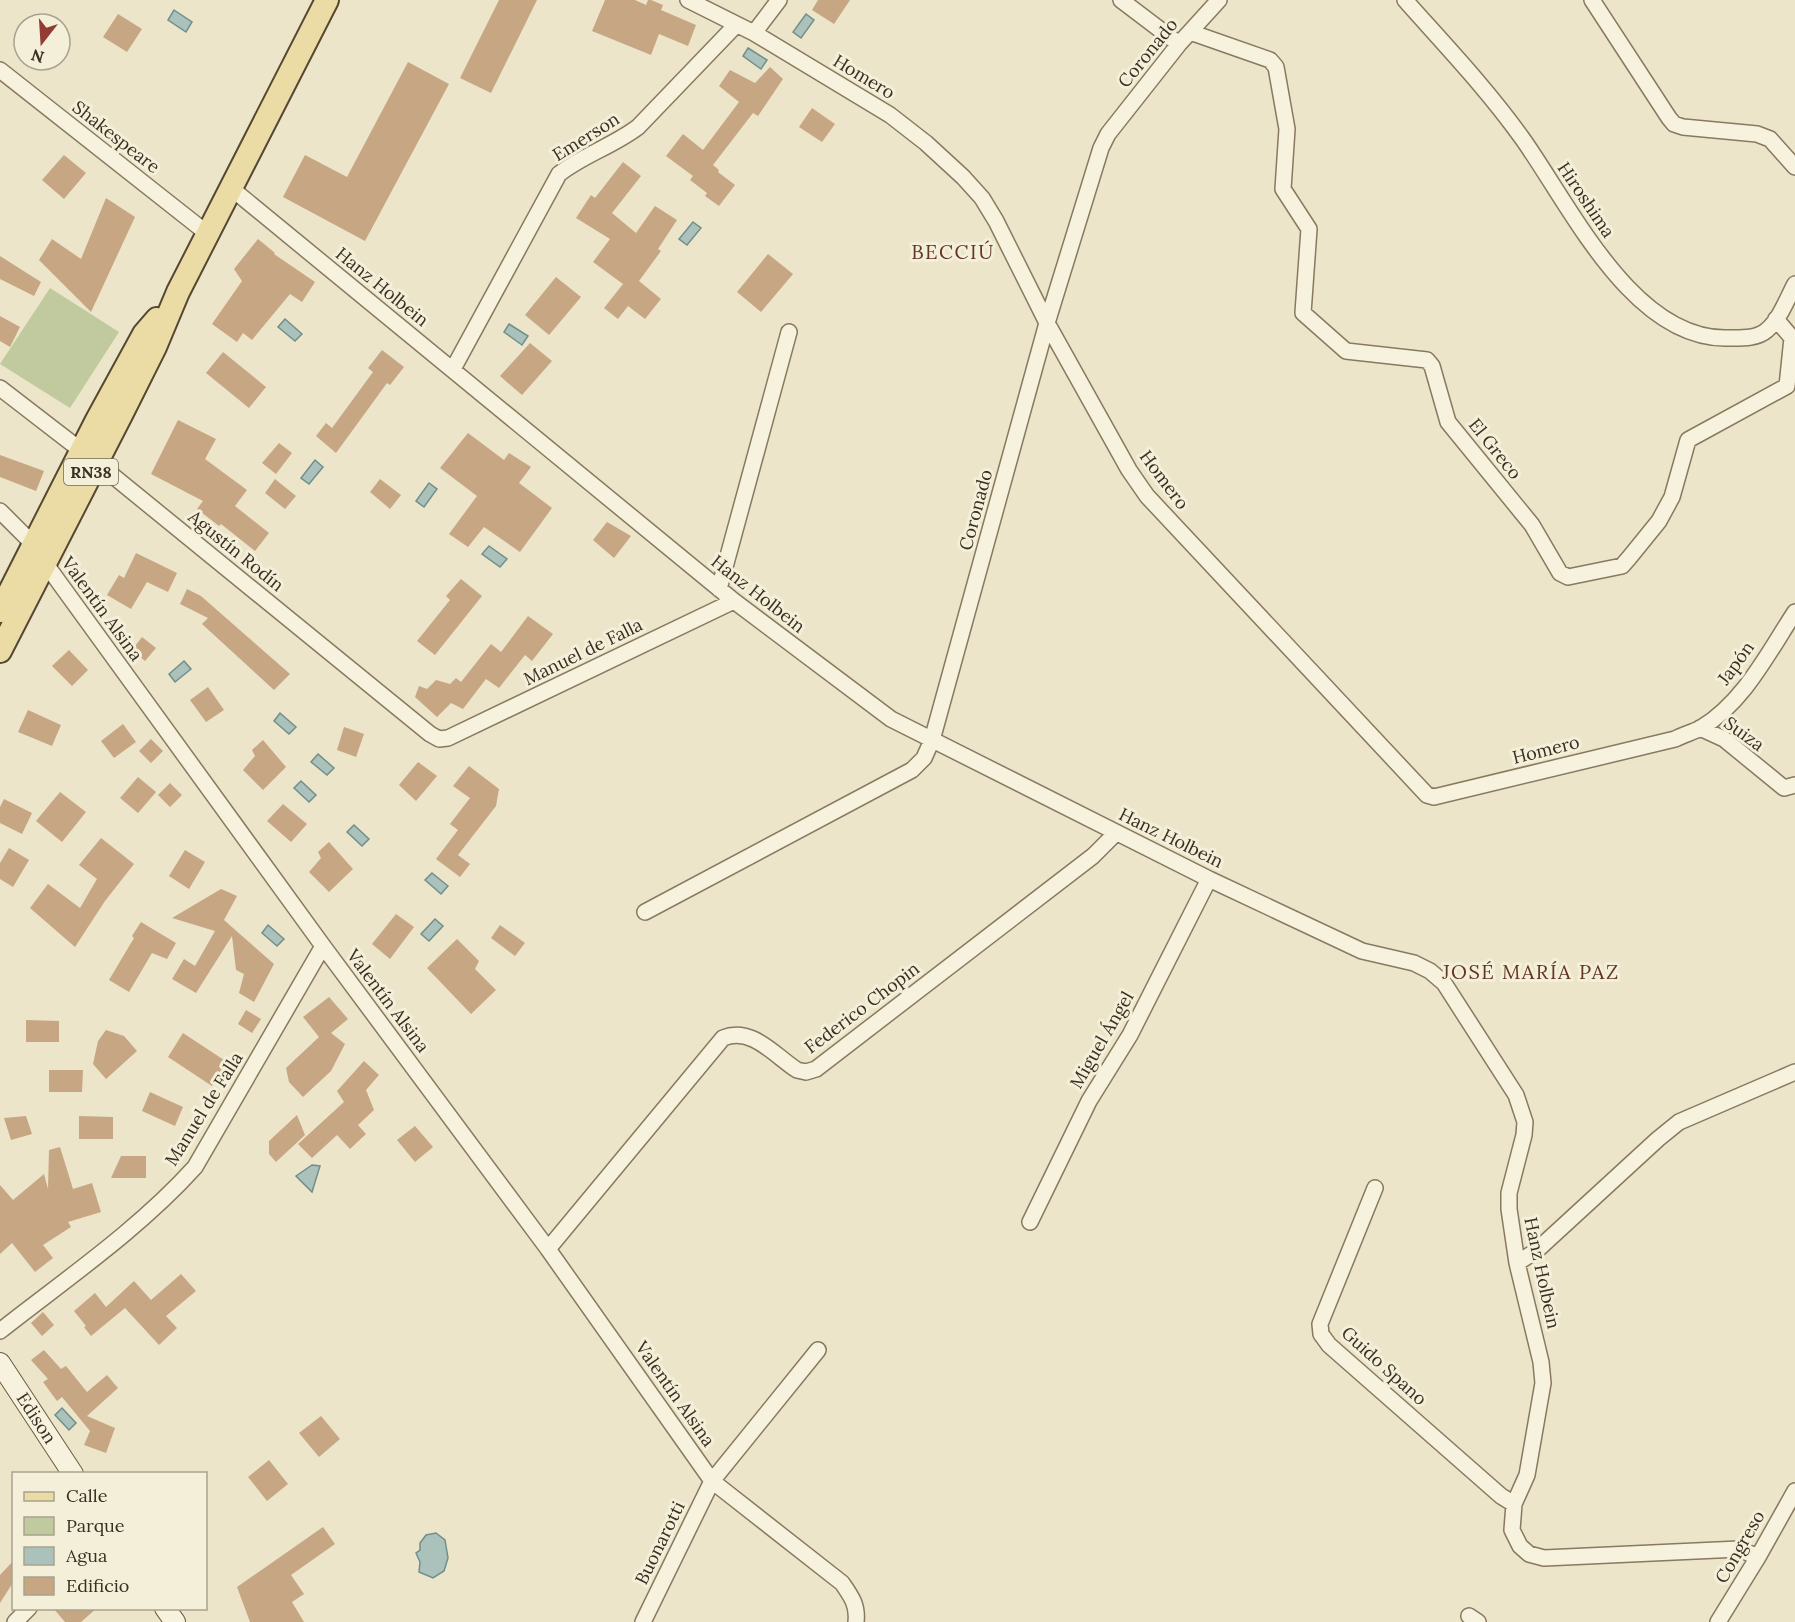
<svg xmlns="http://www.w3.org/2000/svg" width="1795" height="1622" font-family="Lora,serif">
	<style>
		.green { fill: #c1ca9e }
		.water { fill: #aac1bc; stroke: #718f8a; stroke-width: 1.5 }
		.building { fill: #c7a683 }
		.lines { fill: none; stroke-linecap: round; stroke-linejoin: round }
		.street-casing { stroke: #887960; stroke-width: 18 }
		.secondary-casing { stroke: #6a5a42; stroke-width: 22 }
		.primary-casing { stroke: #564733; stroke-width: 26 }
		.street { stroke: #f7f2dd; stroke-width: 15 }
		.secondary { stroke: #f7f2dd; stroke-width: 20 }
		.primary { stroke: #ebdca6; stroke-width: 22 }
		.labels { text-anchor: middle; stroke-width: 6; stroke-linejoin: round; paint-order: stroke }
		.shield { fill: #f4efd9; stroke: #716959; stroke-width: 1.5 }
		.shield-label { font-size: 16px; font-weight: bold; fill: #392f22 }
		.street-label { font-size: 18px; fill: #392f22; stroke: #f4efd9 }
		.neighbourhood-label { font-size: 20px; letter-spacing: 1.5px; fill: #633724; stroke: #f4efd9 }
	</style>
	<rect width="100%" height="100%" fill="#ece5ca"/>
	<!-- green -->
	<path class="green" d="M50,288L119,332L70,408L0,364Z"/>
	<!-- water -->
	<path class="water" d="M174,10L192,22L186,32L168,20Z
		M806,14L814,20L801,38L793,32Z
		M748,48L767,60L761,69L743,56Z
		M693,222L701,228L687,245L679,239Z
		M285,319L302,334L295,341L278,327Z
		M509,324L528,336L522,345L504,332Z
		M315,460L323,467L309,484L301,478Z
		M429,483L437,489L424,507L416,501Z
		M489,546L507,559L500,567L482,554Z
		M184,661L191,669L175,682L169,674Z
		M280,713L296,727L289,734L274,721Z
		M318,754L334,768L327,775L311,762Z
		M301,781L316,795L309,802L294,788Z
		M354,825L369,839L362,846L347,832Z
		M432,873L448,886L441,894L425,880Z
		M435,919L443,926L429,941L421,934Z
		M268,925L284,939L277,946L262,933Z
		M312,1165L320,1166L312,1192L296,1176Z
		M62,1408L76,1423L69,1430L55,1415Z
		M436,1533L445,1540L448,1558L444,1571L433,1578L419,1572L420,1562L416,1553L420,1550V1543L426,1535Z"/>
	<!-- building -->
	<path class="building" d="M499,0H537L491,93L460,78Z
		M605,0H635L646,5L648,0H651L663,5L661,10L696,25L688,46L659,34L651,55L592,31Z
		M818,0H850L834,24L812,10Z
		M118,14L142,29L127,52L103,37Z
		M408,62L449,84L365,241L283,197L305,155L347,177Z
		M770,67L783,79L758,116L753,113L713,165L719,170L718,172L735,185L719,206L705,196L707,193L690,180L693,176L666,156L683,134L703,150L739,102L719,86L730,70L755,83Z
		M812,108L835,124L822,142L799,127Z
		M64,155L86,173L64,199L42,180Z
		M623,162L641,176L612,213L636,233L655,206L677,220L658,249L661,251L639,281L661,299L645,319L628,306L618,319L604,308L623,284L593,262L610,239L576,218L591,195L595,198Z
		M106,198L135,217L91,312L39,260L52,239L81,259Z
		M258,239L275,253L274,254L315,282L302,302L290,294L252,340L243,333L237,342L212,324L242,281L234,269Z
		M768,254L793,274L761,312L737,292Z
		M0,256L41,282L34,296L0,279Z
		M556,277L581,297L549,335L525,315Z
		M0,316L20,327L10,347L0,341Z
		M530,343L552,361L522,395L500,376Z
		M382,350L404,367L390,385L387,383L336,453L316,436L326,423L332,428L373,372L368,368Z
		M223,352L266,387L249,408L206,373Z
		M178,420L216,439L205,459L247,490L235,506L269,533L255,551L221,524L219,526L197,509L203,501L151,474Z
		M468,433L504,460L509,453L531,467L519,483L552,508L520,552L484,527L468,547L449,534L477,496L440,468Z
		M279,443L292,453L276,474L262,463Z
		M0,455L44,471L36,491L0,477Z
		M275,479L296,496L285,509L265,493Z
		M380,479L401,495L390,509L370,492Z
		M607,522L631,536L614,558L593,540Z
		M136,553L177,573L168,592L147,582L131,609L107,595L119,575L124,578Z
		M461,579L482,596L435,655L417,641L450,600L446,596Z
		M187,589L201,596L290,674L274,690L202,624L208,618L180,604Z
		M528,616L553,634L532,661L525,655L499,688L486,679L463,709L451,703L437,717L415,697L419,686L427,689L436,680L450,684L456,678L461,682L491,644L501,652Z
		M142,637L156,648L145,661L132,650Z
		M69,650L88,670L72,686L52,666Z
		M208,687L224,710L206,722L190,700Z
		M28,710L61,725L52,746L18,732Z
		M123,724L136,742L114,758L101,741Z
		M344,727L364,734L356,757L337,750Z
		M151,739L163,751L151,763L139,751Z
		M263,740L286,767L263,790L243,770L255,756L252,750Z
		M418,762L437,776L416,801L399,785Z
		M469,766L499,789L496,806L458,855L470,864L460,877L436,859L458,830L450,824L470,798L453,786Z
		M138,777L156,792L138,813L120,798Z
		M170,783L182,795L170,807L158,795Z
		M60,792L86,812L62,842L36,821Z
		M4,799L32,813L22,834L0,823V807Z
		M283,804L307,824L291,842L267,821Z
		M101,838L134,864L105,901L75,947L30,908L48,884L80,908L97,879L79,865Z
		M329,842L353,869L329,892L309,872L321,858L318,852Z
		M9,848L29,860L13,887L0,879V863Z
		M185,850L205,862L189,889L169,876Z
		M221,889L237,896L224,920L274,964L254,1002L239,993L244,974L236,970L232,936L196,993L172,979L184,959L195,966L215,931L172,918Z
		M396,914L414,927L390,959L372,944Z
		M141,922L176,943L167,959L152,953L129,992L109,980L134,938L132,936Z
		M500,925L525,943L515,956L491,938Z
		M457,939L479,961L475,969L496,990L471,1014L427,968Z
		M329,997L348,1019L331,1033L345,1044L331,1071L303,1097L289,1082L286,1068L319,1037L303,1017Z
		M246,1010L261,1019L252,1033L238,1024Z
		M26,1020L59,1021V1042H26Z
		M106,1030L124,1036L137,1051L106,1079L93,1064L98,1041Z
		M183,1033L227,1062L212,1086L168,1057Z
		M364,1061L379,1075L366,1090L374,1110L358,1125L366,1134L350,1149L337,1135L312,1158L298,1144L344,1102L337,1091Z
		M49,1070H83L82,1092H49Z
		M150,1092L183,1107L175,1126L142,1111Z
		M297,1115L305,1135L276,1162L269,1154V1141Z
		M26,1116L32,1134L11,1140L4,1118Z
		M79,1116L113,1117V1139H79Z
		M415,1126L433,1147L415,1162L397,1140Z
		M60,1147L73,1189L92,1183L101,1212L68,1222L71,1227L43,1245L53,1258L35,1272L12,1243L0,1254V1185L13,1200L44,1174L48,1189L49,1150Z
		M121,1156H146V1178H111Z
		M181,1274L196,1291L166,1316L177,1328L159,1345L125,1308L91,1336L84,1327L86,1326L74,1311L95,1293L106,1307L134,1281L151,1300Z
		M43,1312L54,1325L42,1336L31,1323Z
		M44,1350L61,1369L66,1366L87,1392L107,1375L118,1388L87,1416L115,1428L106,1453L84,1445L90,1431L62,1397L57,1401L43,1382L48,1379L31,1360Z
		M321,1416L340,1439L319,1457L299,1433Z
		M269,1460L288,1484L267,1501L248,1477Z
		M323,1527L335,1544L291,1575L304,1594L292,1602L304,1622H250L237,1587Z
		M14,1560V1581L0,1603V1575Z
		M53,1608H97L81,1622H65Z"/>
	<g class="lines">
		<defs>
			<path id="street" d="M688,0L754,33L890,115L926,143L963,177L982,198L996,221L1047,323L1129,470L1147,496L1427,795L1434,797L1675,739C1683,735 1693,732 1701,728C1744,702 1768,653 1795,612
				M1121,0L1179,44
				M1405,0C1445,45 1487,89 1522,138C1570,205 1633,341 1728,338C1741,338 1757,339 1767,330C1780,319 1787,299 1795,284
				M1592,0L1669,118L1674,124L1683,127L1757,134L1770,139L1795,167
				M1190,32L1270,60L1276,67L1287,129L1283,189L1309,229L1303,313L1346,351L1427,360L1432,366L1448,422L1532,525L1560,573L1568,577L1622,566L1629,558L1659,521L1672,497L1688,440L1787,386L1792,338L1776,319
				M754,33L779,0
				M0,70L208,234
				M231,188L734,601L891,719L1209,879L1362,951L1414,963L1430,971L1444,983L1516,1095L1525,1122L1524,1135L1509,1193V1209L1517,1263L1541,1362L1543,1383L1527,1475L1514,1504L1512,1530L1520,1546L1529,1554L1544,1558L1739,1549L1758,1557
				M453,369L559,174C583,155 613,146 638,127L736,25
				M0,388L96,462L430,734L439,739L448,738L734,601
				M0,511L33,544L45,563L323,946L548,1249L712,1481L842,1583C851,1596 858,1605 856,1622
				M719,589L789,332
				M1700,728L1724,739L1784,788L1795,785
				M645,912L912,770L924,758L932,740L1047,323L1101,148L1108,134L1179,44L1219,0
				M1375,1188L1320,1324L1321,1334L1329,1345L1501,1496L1514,1504
				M1030,1222L1089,1101L1130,1035L1209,879
				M548,1249L723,1038C752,1026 775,1056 797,1070L806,1072L816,1069L1093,856L1116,833
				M1517,1263L1536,1251L1658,1139L1679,1122L1795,1072
				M0,1331C66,1279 138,1230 195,1167L323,946
				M1469,1616L1478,1622
				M15,1622L29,1608
				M643,1622L712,1481L818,1350
				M1718,1622L1758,1557L1795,1491"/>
			<g id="secondary">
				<path id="s1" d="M0,1363L73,1474"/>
				<path d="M165,1608L175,1622"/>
			</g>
			<path id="primary" d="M0,611L97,420L144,334L157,319
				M0,651L122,413L155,347L178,292L327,0"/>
		</defs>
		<!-- street casing -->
		<use href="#street" class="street-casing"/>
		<!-- secondary casing -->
		<use href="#secondary" class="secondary-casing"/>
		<!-- primary casing -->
		<use href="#primary" class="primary-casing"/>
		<!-- street -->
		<use href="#street" class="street"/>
		<!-- secondary -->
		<use href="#secondary" class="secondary"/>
		<!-- primary -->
		<use href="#primary" class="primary"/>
	</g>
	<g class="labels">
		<!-- shield labels -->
		<rect class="shield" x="64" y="459" width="54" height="26" rx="4.5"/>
		<g class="shield-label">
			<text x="91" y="478">RN38</text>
		</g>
		<!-- street labels -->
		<g class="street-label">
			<text transform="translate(1148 53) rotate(-51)" y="6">Coronado</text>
			<text transform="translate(864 77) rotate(31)" y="6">Homero</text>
			<text transform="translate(116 137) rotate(38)" y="6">Shakespeare</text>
			<text transform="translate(586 137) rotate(-32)" y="6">Emerson</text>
			<text transform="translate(1586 200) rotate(56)" y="6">Hiroshima</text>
			<text transform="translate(382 287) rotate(39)" y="6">Hanz Holbein</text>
			<text transform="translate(1495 449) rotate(51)" y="6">El Greco</text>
			<text transform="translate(1164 480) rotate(53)" y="6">Homero</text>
			<text transform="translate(976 510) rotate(-75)" y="6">Coronado</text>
			<text transform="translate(236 551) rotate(39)" y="6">Agustín Rodín</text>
			<text transform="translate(758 594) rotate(38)" y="6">Hanz Holbein</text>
			<text transform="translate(102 609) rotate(54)" y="6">Valentín Alsina</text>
			<text transform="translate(583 652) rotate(-26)" y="6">Manuel de Falla</text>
			<text transform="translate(1736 663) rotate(-54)" y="6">Japón</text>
			<text transform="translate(1744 734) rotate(36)" y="6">Suiza</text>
			<text transform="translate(1546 750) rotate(-14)" y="6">Homero</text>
			<text transform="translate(1171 838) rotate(26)" y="6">Hanz Holbein</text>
			<text transform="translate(388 1001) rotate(53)" y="6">Valentín Alsina</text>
			<text transform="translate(862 1008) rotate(-37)" y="6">Federico Chopin</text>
			<text transform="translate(1102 1040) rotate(-60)" y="6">Miguel Ángel</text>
			<text transform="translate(204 1109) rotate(-58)" y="6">Manuel de Falla</text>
			<text transform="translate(1542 1273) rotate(78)" y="6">Hanz Holbein</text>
			<text transform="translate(1384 1366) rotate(42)" y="6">Guido Spano</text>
			<text transform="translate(675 1394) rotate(55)" y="6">Valentín Alsina</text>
			<text dy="6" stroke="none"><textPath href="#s1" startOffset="66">Edison</textPath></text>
			<text transform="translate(660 1543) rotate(-64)" y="6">Buonarotti</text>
			<text transform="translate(1740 1547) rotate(-60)" y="6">Congreso</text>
		</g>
		<!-- neighbourhood labels -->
		<g class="neighbourhood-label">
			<text x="953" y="259">BECCIÚ</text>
			<text x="1531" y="979">JOSÉ MARÍA PAZ</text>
		</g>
	</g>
	<!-- legend -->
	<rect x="12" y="1472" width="195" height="138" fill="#f4efd9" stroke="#a9a290" stroke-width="1.5"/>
	<rect x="24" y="1492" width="30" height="9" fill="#ebdca6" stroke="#a9a290" stroke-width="1.5"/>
	<text x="66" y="1502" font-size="18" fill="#392f22">Calle</text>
	<rect x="24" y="1517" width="30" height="18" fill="#c1ca9e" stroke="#a9a290" stroke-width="1.5"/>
	<text x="66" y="1532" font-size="18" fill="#392f22">Parque</text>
	<rect x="24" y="1547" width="30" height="18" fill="#aac1bc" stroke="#a9a290" stroke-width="1.5"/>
	<text x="66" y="1562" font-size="18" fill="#392f22">Agua</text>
	<rect x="24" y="1577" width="30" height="18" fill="#c7a683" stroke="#a9a290" stroke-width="1.5"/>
	<text x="66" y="1592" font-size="18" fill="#392f22">Edificio</text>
	<!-- north arrow -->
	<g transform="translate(42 42) rotate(197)"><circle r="28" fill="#f4efd9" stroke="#a9a290" stroke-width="1.5"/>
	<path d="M0-4.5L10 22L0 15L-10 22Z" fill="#933c34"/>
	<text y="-9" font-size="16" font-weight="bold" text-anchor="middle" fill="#392f22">N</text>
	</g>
</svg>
